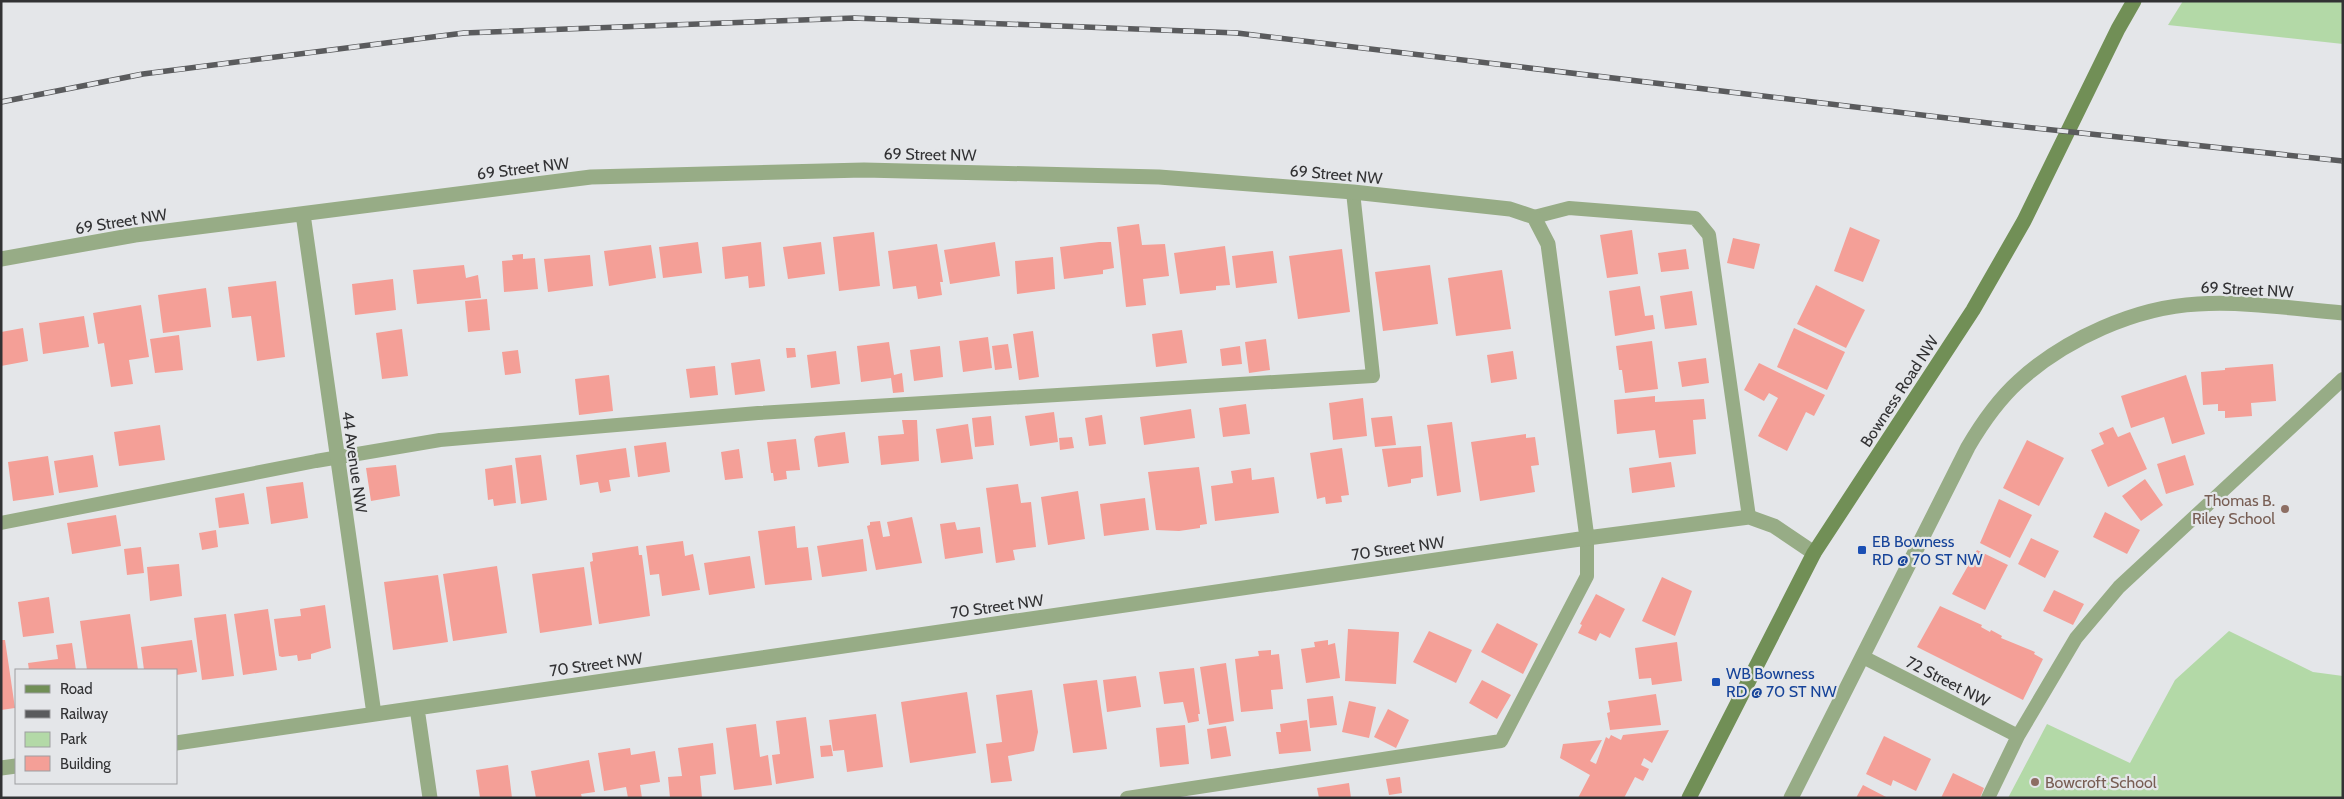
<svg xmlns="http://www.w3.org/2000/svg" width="2344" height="799" font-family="Cabin,sans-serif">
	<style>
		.green { fill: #b3d9a7 }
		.building { fill: #f49f97 }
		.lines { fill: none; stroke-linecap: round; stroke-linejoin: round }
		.lane { stroke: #97ac86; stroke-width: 14 }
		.street { stroke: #97ac86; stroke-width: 15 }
		.secondary { stroke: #718f56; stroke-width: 15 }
		.rail-casing { stroke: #5a5b5d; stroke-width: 5.5 }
		.rail { stroke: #e4e6e9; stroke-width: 4; stroke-dasharray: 11; stroke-linecap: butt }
		.education-dot { fill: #8d6e63; stroke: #e4e6e9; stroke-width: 2 }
		.transit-dot { fill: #1a4fb4; stroke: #e4e6e9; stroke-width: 2 }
		.labels { text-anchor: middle; stroke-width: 4.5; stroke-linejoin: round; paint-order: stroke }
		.street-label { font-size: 16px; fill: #323234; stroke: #e4e6e9 }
		.education-label { font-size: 16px; fill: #785e54; stroke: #e4e6e9; text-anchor: end }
		.transit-label { font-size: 16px; fill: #164399; stroke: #e4e6e9; text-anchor: start }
	</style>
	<rect width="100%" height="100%" fill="#e4e6e9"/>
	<!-- green -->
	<path class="green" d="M2183,1H2343V44L2168,25Z
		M2229,631L2313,672L2343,676V798H2008L2047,724L2130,763L2175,680Z"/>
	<!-- building -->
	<path class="building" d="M1139,224L1142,245L1165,244L1169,276L1143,279L1146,305L1126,307L1117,227Z
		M1850,227L1880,240L1863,282L1834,271Z
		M1632,230L1638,274L1607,278L1600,235Z
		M874,232L880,286L839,291L833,237Z
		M1733,238L1760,244L1754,269L1727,263Z
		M698,242L702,273L663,278L659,247Z
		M761,242L765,286L749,288L748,276L725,279L722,247Z
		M821,242L825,274L788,279L783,247Z
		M995,242L1000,276L950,284L944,250Z
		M1099,242H1111L1114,268L1103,270V274L1064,279L1060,247Z
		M937,244L943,282H940L942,295L918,299L916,286L893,289L888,251Z
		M651,245L656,278L609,286L604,251Z
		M1225,246L1230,285L1216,286V290L1180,294L1174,253Z
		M1342,249L1350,312L1298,319L1289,256Z
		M1686,249L1689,269L1661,272L1658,253Z
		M1273,251L1277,283L1236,288L1232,256Z
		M523,254V259L535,258L538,289L504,292L502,261L513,260L512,255Z
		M590,255L593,286L548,292L544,259Z
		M1053,257L1055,289L1017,294L1015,261Z
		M464,265L466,278L478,275L481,298L417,304L413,270Z
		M1430,265L1438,324L1383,331L1375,272Z
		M1502,270L1511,329L1456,336L1448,278Z
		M393,279L396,310L355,315L352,284Z
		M276,281L285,357L257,361L251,316L232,318L228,287Z
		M1816,285L1865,310L1846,348L1797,324Z
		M1640,286L1645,316L1653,315L1655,329L1615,336L1609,291Z
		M206,288L211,327L163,333L158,295Z
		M1692,291L1697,325L1665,329L1660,296Z
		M487,299L490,330L468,332L465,301Z
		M141,305L149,357L129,360L133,384L111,387L104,343L98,344L93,313Z
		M84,316L89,347L43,354L39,323Z
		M23,328L28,361L1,366V332Z
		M1794,328L1845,352L1827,390L1777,367Z
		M402,329L408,376L382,379L376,333Z
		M1182,330L1187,363L1156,367L1152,334Z
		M1033,331L1039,377L1019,380L1013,334Z
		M179,335L183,370L155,373L150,339Z
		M988,337L992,368L963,372L959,341Z
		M1266,339L1270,370L1249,373L1245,342Z
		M1652,341L1658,389L1625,393L1622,370H1619L1616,346Z
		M889,342L894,375L902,373L904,392L893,393L891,378L861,382L857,346Z
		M1008,344L1012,368L995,370L992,346Z
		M940,346L943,377L914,381L910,350Z
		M1240,346L1242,364L1222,366L1220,349Z
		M786,348H795L796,357L787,358Z
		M518,350L521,373L505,375L502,352Z
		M836,351L840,384L811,388L807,355Z
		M1513,351L1517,379L1491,383L1487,355Z
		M1706,358L1709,383L1682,387L1678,362Z
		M760,359L765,391L735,395L731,363Z
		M1759,363L1825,395L1814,416L1806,412L1787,451L1758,436L1778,398L1769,393L1764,401L1744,390Z
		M2273,364L2276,401L2251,403L2252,416L2225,418V411H2218V404L2203,405L2201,372L2225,370V368Z
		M715,366L718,395L690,398L686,369Z
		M609,375L613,411L579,415L575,379Z
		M2186,375L2205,434L2172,444L2164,417L2131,428L2121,396Z
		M1655,396V402L1704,399L1706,419L1693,420L1696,454L1659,458L1655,430L1617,434L1614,400Z
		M1363,398L1367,436L1333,440L1329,403Z
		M1246,404L1250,434L1223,437L1219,408Z
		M1191,409L1195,438L1144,445L1140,417Z
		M1054,412L1058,442L1030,446L1025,416Z
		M1102,415L1106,444L1089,446L1085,418Z
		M991,416L994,445L975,447L972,418Z
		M1392,416L1396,445L1375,447L1371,418Z
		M902,420H917L919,461L881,465L878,436L904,434Z
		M1452,422L1461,492L1437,496L1427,425Z
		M968,424L973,459L941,463L936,429Z
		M160,425L165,460L119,466L114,432Z
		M2113,427L2118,437L2130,432L2147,469L2108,487L2091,450L2104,444L2099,433Z
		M845,432L849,463L818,467L814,439L816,436Z
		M1526,434V438L1535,437L1539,465L1531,466L1535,492L1480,501L1471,442Z
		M1072,437L1074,448L1060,450L1059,438Z
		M796,439L800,470L786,471L787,479L774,481L773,473H771L767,442Z
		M2027,440L2064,458L2039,506L2003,488Z
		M666,442L670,472L638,477L634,446Z
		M1421,446L1423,477L1411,479V483L1388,487L1382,449Z
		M626,448L630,477L609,480L611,491L600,493L598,482L580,485L576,455Z
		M1342,448L1349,495L1341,496L1342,502L1326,504L1325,497L1317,499L1310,453Z
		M739,449L743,478L725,480L721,452Z
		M93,455L98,487L59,493L54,461Z
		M541,455L547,500L521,504L515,458Z
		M2185,455L2194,485L2166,494L2157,464Z
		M48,456L54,495L13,501L8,462Z
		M1671,462L1675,487L1632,493L1629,468Z
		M396,465L400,496L371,501L366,468Z
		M512,465L516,503L494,506L493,499L488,500L485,469Z
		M1199,467L1207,524L1200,525V528L1179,531L1156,530L1148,472Z
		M1251,468L1252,480L1274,477L1279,513L1215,521L1211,486L1233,483L1231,471Z
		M2145,479L2163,505L2141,521L2122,496Z
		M303,482L308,518L271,524L266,487Z
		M1018,484L1021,503L1031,502L1036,547L1013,550L1015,560L996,563L986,488Z
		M1078,491L1085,539L1048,545L1041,497Z
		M244,493L249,524L219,528L215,498Z
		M1145,498L1149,530L1104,536L1100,504Z
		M1999,499L2032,515L2010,558L1980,543Z
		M2105,512L2140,530L2127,554L2093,537Z
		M116,515L121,546L72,554L67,523Z
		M912,517L922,563L876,570L867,526L870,525V522L880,521L883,537L890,536L887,522Z
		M955,522L957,530L980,527L983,553L945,559L940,524Z
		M795,526L797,548L808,547L812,580L765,585L758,531Z
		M216,530L218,547L202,550L199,533Z
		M2031,538L2059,551L2045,578L2018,564Z
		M863,539L867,571L822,577L817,546Z
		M683,541L685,556L693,554L700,590L662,596L659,574L650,575L646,546Z
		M638,546L639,555H642L650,616L599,624L590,562L593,561L592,553Z
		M141,547L144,573L127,575L124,549Z
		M1977,550L2008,565L1985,610L1952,594Z
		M750,556L755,588L709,595L704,563Z
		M179,564L182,596L150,601L147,567Z
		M497,566L507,633L453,641L443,574Z
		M584,567L592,625L540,633L532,574Z
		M438,575L448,642L393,650L384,582Z
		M1662,577L1692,591L1675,636L1642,621Z
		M2054,590L2084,604L2073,625L2043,611Z
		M1596,594L1625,609L1610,638L1600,633L1596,641L1578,633L1582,625L1580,624Z
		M49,597L54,633L23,637L18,602Z
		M325,605L331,648L311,654V659L298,661L297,655L282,657L279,656L274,619L301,616L300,609Z
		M1940,606L1982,625L1981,627L1990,632L1991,630L2002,636L2001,638L2035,652L2034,654L2043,659L2023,700L1917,647Z
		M268,609L277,670L243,675L234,614Z
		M130,614L138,670H87L80,621Z
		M226,614L234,676L202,680L194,618Z
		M1497,623L1538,644L1523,674L1481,652Z
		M1348,629L1399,632L1396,684L1345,681Z
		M1429,631L1472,650L1456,683L1413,662Z
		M1,640H5L15,708L1,710Z
		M192,640L197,672L176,675V670H144L141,647Z
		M1328,640V645L1335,643L1340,678L1306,683L1301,649L1315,647L1314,642Z
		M1677,642L1682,681L1652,685L1651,678L1639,679L1635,648Z
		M72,643L76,670H29L28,663L58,659L56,645Z
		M1271,650V655L1279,654L1283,689L1271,690L1273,709L1241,712L1235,659L1259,656L1258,651Z
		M1226,663L1234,721L1209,725L1200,667Z
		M1194,668L1200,714H1198L1199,721L1188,723L1183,702L1164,704L1159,672Z
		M1136,676L1141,707L1107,712L1103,680Z
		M1097,680L1107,749L1073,753L1063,684Z
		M1482,680L1511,695L1497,719L1469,703Z
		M1032,690L1038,732L1034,751L1008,756L1012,781L991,783L986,744L1002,742L996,695Z
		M967,692L976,753L910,763L901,702Z
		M1656,694L1661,725L1610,730L1607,713L1610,712L1608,701Z
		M1333,696L1337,725L1310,728L1307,699Z
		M1349,701L1376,707L1369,738L1342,732Z
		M1388,709L1409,720L1396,748L1374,737Z
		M876,714L883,767L847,772L844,750L833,751L829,720Z
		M806,717L814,778L776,784L772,755L780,754L776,721Z
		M1307,720L1311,751L1279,754L1276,732H1281L1280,724Z
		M756,724L760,757L768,755L772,785L734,790L726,728Z
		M1185,725L1189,764L1160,767L1156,728Z
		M1226,726L1231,756L1211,759L1207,729Z
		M1669,730L1652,763L1644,758L1641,765L1649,769L1643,781L1635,777L1624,798H1578L1590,775L1560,758L1563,744L1602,740L1590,761L1596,764L1606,737L1609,739L1611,735L1621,740L1623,735Z
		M1884,736L1931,759L1916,791L1893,780L1891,786L1866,774Z
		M713,743L716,774L700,776L702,798H670L668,777L682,776L678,748Z
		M831,745L833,756L821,757L820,746Z
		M630,748L631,755L655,751L660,782L640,785L642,798H628L626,787L604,791L598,753Z
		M589,760L595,792L581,794L582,798H536L531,771Z
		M508,765L512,798H480L476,770Z
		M1953,773L1984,788L1980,798H1941Z
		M1400,777L1402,793L1389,795L1386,779Z
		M1349,783L1351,798H1319L1317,788Z
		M1863,785L1888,798H1856Z"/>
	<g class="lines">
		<!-- lane -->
		<path class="lane" d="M1534,217L1569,208L1695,218L1709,235L1749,517
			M1,523L316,461L440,440L758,413L1373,376L1353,192
			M1863,657L2018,736
			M1127,798L1501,741L1587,576V538
			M1988,798L2018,736L2076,638L2119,587L2343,379"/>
		<!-- street -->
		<path class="street" d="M303,214L374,714
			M1,259L135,235L591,177L864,170L1159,177L1353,192L1510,209L1534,217L1548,244L1587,538
			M417,708L430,798
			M176,743L1587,538L1749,517L1774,526L1814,553
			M1,768L16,766
			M1791,798L1968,447C1982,423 1998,400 2019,381C2065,339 2136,307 2198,304C2246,301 2295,309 2343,313"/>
		<!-- secondary -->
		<path class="secondary" d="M1689,798L1814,553L1973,310L2024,221L2118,29L2134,1"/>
		<defs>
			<path id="rail" d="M1,102L143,74L464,33L854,18L1237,33L1997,124L2343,161"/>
		</defs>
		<!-- rail casing -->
		<use href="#rail" class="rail-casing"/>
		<!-- rail -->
		<use href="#rail" class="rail"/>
	</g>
	<!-- markers -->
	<g class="education-dot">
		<circle cx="2285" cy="509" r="5"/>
		<circle cx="2035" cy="782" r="5"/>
	</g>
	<g class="transit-dot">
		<rect x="1857" y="545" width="10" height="10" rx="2.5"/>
		<rect x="1711" y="677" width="10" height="10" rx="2.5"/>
	</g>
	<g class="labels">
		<!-- street labels -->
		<g class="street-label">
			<text transform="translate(930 154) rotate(1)" y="6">69 Street NW</text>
			<text transform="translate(523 168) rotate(-7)" y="6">69 Street NW</text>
			<text transform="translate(1336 174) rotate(5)" y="6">69 Street NW</text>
			<text transform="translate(121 221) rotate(-9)" y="6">69 Street NW</text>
			<text transform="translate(2247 289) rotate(3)" y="6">69 Street NW</text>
			<text transform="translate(1899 391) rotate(-57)" y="6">Bowness Road NW</text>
			<text transform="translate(355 462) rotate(82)" y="6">44 Avenue NW</text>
			<text transform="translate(1398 548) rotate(-8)" y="6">70 Street NW</text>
			<text transform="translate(997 606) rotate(-8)" y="6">70 Street NW</text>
			<text transform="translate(596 664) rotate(-8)" y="6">70 Street NW</text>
			<text transform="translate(1948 681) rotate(27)" y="6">72 Street NW</text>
		</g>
		<!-- education labels -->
		<g class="education-label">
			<text x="2275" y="506">Thomas B.<tspan x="2275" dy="18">Riley School</tspan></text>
			<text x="2045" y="788" text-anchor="start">Bowcroft School</text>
		</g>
		<!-- transit labels -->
		<g class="transit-label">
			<text x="1872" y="547">EB Bowness<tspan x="1872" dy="18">RD @ 70 ST NW</tspan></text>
			<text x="1726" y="679">WB Bowness<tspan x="1726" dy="18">RD @ 70 ST NW</tspan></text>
		</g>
	</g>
	<!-- border -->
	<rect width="2344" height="799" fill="none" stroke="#323234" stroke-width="5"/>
	<!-- legend -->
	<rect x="15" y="669" width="162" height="115" fill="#e4e6e9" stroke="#9d9ea1"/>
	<rect x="25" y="685" width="25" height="8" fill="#718f56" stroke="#9d9ea1"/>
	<text x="60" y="694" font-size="15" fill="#323234">Road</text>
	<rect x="25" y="710" width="25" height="8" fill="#5a5b5d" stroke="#9d9ea1"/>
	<text x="60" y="719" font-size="15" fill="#323234">Railway</text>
	<rect x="25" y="732" width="25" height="15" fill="#b3d9a7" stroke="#9d9ea1"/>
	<text x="60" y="744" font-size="15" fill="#323234">Park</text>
	<rect x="25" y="756" width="25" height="15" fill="#f49f97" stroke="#9d9ea1"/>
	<text x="60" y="769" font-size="15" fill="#323234">Building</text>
</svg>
